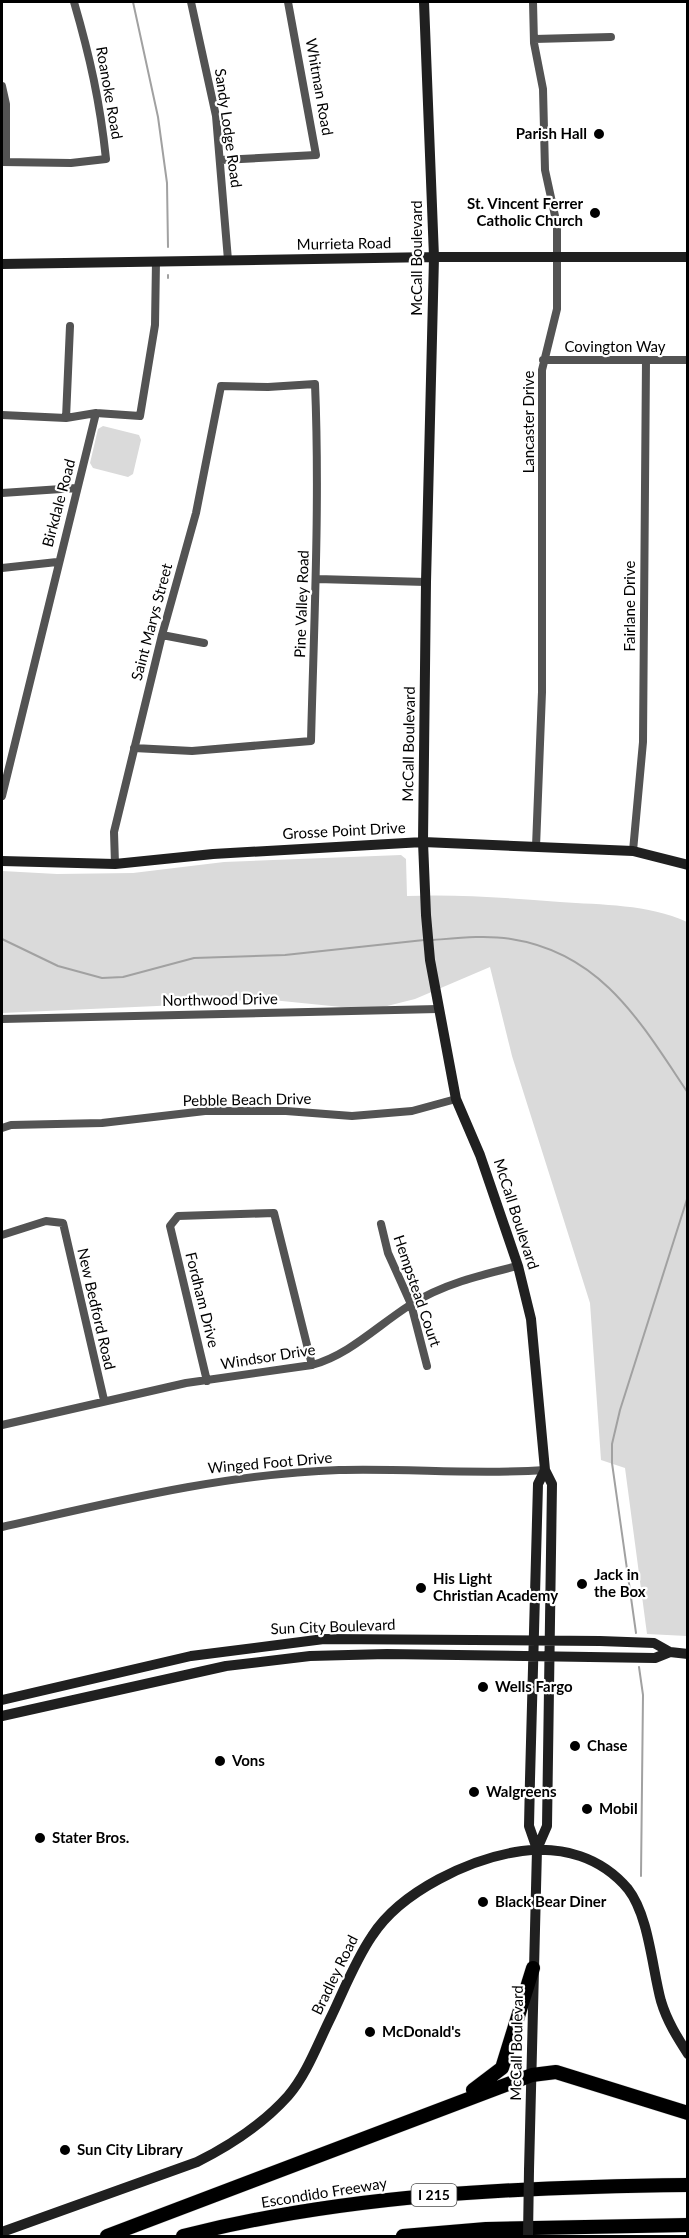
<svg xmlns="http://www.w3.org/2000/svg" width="689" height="2238" font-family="Lato,sans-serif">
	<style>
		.green { fill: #dadada }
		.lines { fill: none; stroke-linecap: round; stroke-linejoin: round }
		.stream { stroke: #a1a1a1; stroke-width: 2 }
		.highway-casing { stroke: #dbdbdb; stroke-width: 15 }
		.street { stroke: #535353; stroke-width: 8 }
		.secondary { stroke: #202020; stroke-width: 10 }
		.highway { stroke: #000; stroke-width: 14 }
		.secondary-bridge { stroke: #202020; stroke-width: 10 }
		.poi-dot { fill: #000; stroke: #fff; stroke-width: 2 }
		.labels { text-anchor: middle; stroke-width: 4.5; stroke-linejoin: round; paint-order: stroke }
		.shield { fill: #fff; stroke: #4c4c4c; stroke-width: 1.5 }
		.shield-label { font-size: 14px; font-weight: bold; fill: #000 }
		.street-label { font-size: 15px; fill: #000; stroke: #fff }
		.poi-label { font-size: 15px; font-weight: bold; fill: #000; stroke: #fff; text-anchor: start }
	</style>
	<rect width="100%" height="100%" fill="#fff"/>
	<!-- green -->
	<path class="green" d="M103,426L139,435L141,440L133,474L128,477L93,468L90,463L98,429Z
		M401,855L406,859L407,896C458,894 509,898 560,902C602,905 648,904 687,922V1636L647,1634L625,1468L601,1460L590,1303L512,1056L490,967L415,999L371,1010L262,999L157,1006L2,1013V871L57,874L133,873L224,862Z"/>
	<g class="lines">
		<!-- stream -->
		<path class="stream" d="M133,2L158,117L167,183L168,247
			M168,275V278
			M2,939L58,966L102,978L123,977L194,958L285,955L424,940
			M433,940C458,938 486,935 511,939C602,953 641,1023 688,1093
			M636,1633L612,1463V1444L620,1410L688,1196
			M639,1667L643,1695L641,1876"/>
		<defs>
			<path id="highway" d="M473,2090L502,2068L533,1968
				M107,2236L532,2075L556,2072L688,2113
				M183,2236C348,2194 518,2187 688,2185
				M403,2236L486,2229L688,2225"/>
		</defs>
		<!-- highway casing -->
		<use href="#highway" class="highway-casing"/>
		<!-- street -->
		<path class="street" d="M191,2L216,116L228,260
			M533,2L534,43L543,89L545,170L557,225V309L542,370V692L536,847
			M534,39L611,37
			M2,86L6,104V162
			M221,160L316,155L288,2
			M2,162L71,163L106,159C100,102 90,57 74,2
			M543,360H688
			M2,415L66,418L96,413
			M66,418L70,326
			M2,493L76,488
			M2,568L57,562
			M317,579L426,582
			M162,635L204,643
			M2,796L96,413L140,416L155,325L156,261
			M633,851L643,742L646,360
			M115,864L114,832L162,635L196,513L221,386L268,387L315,384C320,503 314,621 311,741L192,751L134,748
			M2,1019L438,1009
			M2,1128L11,1125L102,1123L205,1111H286L352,1116L412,1111L456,1099
			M381,1224L388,1253L411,1304L427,1366
			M2,1235L46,1221L63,1223L104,1400
			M207,1381L170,1226L178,1216L274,1213L312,1365
			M2,1425L186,1383L312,1365C349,1355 377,1326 410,1305C443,1284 481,1275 518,1266
			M2,1527C113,1502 224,1474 339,1470C407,1468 477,1475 545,1470"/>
		<!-- secondary -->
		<path class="secondary" d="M424,2L434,257L426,582L423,842L426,915L430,960L456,1099L480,1155L518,1266L531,1319L545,1470L552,1484L547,1826L537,1849
			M2,264L434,257H688
			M2,861L115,864L213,854L423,842L633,851L688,865
			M2,1700L191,1656L324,1639L600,1641L654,1643L670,1652L688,1654
			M2,1716L226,1666L310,1656L387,1654L655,1658L670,1652
			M529,2170L537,1849L529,1826L530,1779L538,1484L545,1470
			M2,2232L197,2162C231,2145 262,2125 288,2096C307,2074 318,2043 331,2017C344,1990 355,1961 372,1936C401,1891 471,1858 522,1851C563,1846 601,1857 628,1889C649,1916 652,1968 661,2001C667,2021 677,2037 688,2054"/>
		<!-- highway -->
		<use href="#highway" class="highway"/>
		<!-- secondary-bridge -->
		<path class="secondary-bridge" d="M528,2236L529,2170"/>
	</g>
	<!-- markers -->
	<g class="poi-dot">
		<circle cx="599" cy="134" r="6"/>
		<circle cx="595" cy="213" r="6"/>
		<circle cx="582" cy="1584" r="6"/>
		<circle cx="421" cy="1588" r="6"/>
		<circle cx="483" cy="1687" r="6"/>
		<circle cx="575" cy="1746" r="6"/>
		<circle cx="220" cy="1761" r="6"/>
		<circle cx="474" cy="1792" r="6"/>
		<circle cx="587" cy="1809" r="6"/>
		<circle cx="40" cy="1838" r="6"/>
		<circle cx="483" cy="1902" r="6"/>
		<circle cx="370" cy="2032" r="6"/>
		<circle cx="65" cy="2150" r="6"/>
	</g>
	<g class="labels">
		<!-- shield labels -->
		<rect class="shield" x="411.5" y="2184" width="45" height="22" rx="4.5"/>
		<g class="shield-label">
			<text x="434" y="2200">I 215</text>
		</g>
		<!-- street labels -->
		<g class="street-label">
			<text transform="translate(319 87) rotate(80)" y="5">Whitman Road</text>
			<text transform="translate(109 93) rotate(80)" y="5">Roanoke Road</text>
			<text transform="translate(228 128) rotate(82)" y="5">Sandy Lodge Road</text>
			<text transform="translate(344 244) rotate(-1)" y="5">Murrieta Road</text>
			<text transform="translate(417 258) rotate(-90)" y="5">McCall Boulevard</text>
			<text x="615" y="352">Covington Way</text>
			<text transform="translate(529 422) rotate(-90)" y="5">Lancaster Drive</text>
			<text transform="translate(59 503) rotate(-75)" y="5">Birkdale Road</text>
			<text transform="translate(302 604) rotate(-88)" y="5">Pine Valley Road</text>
			<text transform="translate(630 606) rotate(-90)" y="5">Fairlane Drive</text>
			<text transform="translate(152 622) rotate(-75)" y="5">Saint Marys Street</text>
			<text transform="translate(409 744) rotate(-89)" y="5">McCall Boulevard</text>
			<text transform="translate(344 831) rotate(-3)" y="5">Grosse Point Drive</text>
			<text transform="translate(220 1000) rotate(-1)" y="5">Northwood Drive</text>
			<text transform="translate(247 1100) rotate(-1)" y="5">Pebble Beach Drive</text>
			<text transform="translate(516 1214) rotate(72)" y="5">McCall Boulevard</text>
			<text transform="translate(417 1291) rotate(71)" y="5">Hempstead Court</text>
			<text transform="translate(202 1300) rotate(76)" y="5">Fordham Drive</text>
			<text transform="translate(96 1309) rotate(77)" y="5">New Bedford Road</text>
			<text transform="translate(268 1357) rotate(-9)" y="5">Windsor Drive</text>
			<text transform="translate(270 1463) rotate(-5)" y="5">Winged Foot Drive</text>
			<text transform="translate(333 1627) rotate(-2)" y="5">Sun City Boulevard</text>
			<text transform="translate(335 1975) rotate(-64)" y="5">Bradley Road</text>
			<text transform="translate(517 2043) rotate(-89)" y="5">McCall Boulevard</text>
			<text transform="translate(324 2193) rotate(-9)" y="5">Escondido Freeway</text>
		</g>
		<!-- poi labels -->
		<g class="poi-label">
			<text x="587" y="139" text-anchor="end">Parish Hall</text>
			<text x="583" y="209" text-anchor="end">St. Vincent Ferrer<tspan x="583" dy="17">Catholic Church</tspan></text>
			<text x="594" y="1580">Jack in<tspan x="594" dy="17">the Box</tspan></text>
			<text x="433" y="1584">His Light<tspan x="433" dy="17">Christian Academy</tspan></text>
			<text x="495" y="1692">Wells Fargo</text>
			<text x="587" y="1751">Chase</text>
			<text x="232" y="1766">Vons</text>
			<text x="486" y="1797">Walgreens</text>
			<text x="599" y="1814">Mobil</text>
			<text x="52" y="1843">Stater Bros.</text>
			<text x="495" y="1907">Black Bear Diner</text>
			<text x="382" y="2037">McDonald's</text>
			<text x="77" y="2155">Sun City Library</text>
		</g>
	</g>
	<!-- border -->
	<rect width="689" height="2238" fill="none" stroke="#000000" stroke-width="6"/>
</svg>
